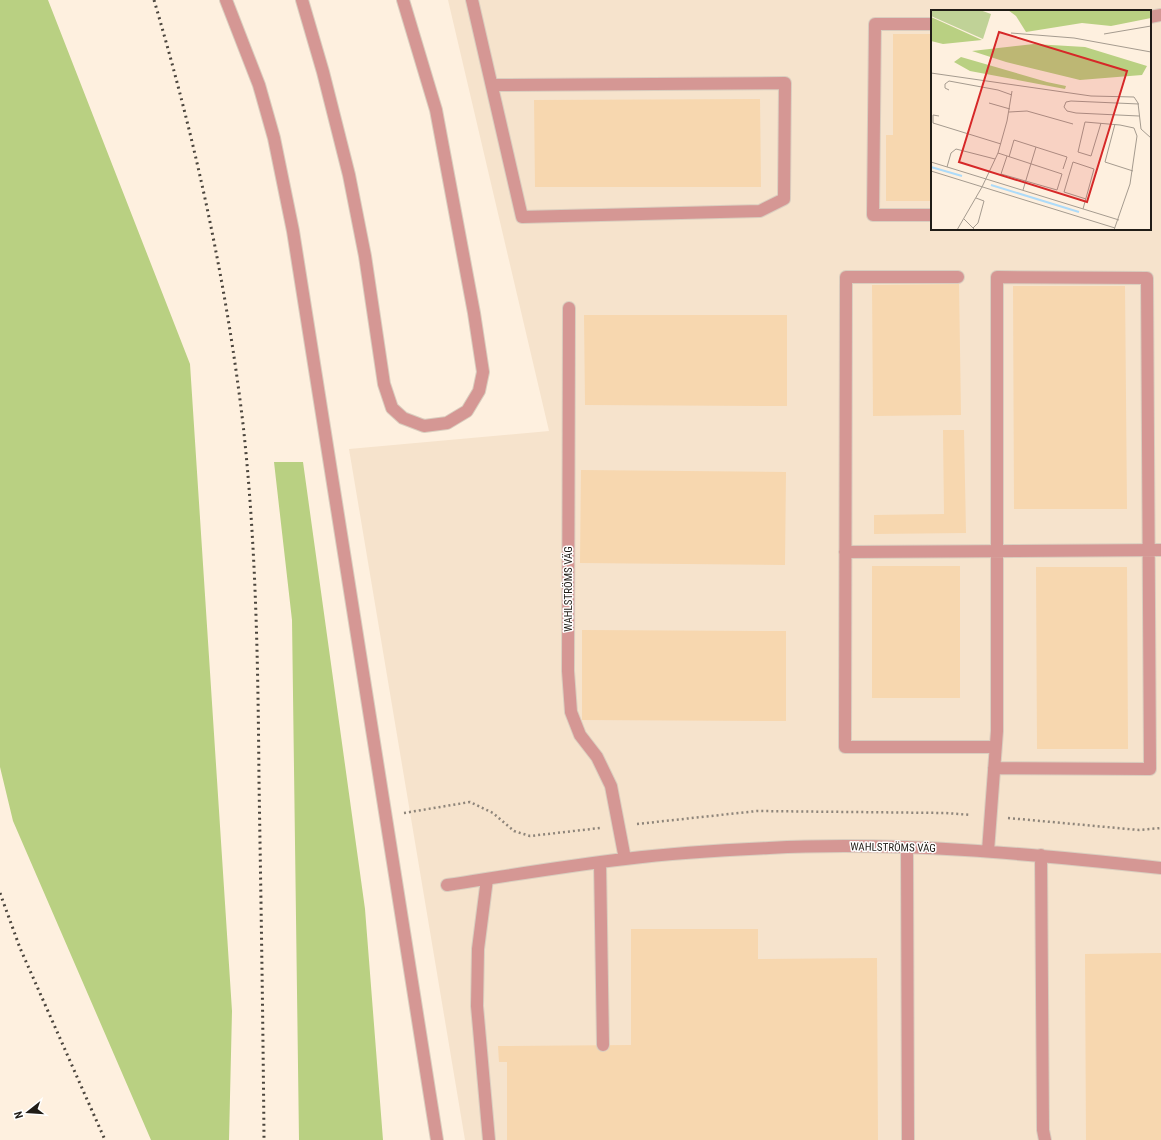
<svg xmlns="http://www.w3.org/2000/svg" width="1161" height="1140" font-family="'Roboto Condensed',sans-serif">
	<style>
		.built { fill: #f6e3cc; fill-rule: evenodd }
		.forest { fill: #b9d082 }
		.building { fill: #f7d7af }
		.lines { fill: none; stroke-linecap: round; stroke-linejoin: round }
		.minor-casing { stroke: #dacebf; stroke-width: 14 }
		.path { stroke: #8e857a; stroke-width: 2.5; stroke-dasharray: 2 3; stroke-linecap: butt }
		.minor { stroke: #d59794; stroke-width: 12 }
		.rail { stroke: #4b453d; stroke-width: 3; stroke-dasharray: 2 4; stroke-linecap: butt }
		.labels { text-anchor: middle; stroke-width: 3; stroke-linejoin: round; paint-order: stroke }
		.street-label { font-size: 11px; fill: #201c16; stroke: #fff }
		.inset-river { fill: none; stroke: #addbf9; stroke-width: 2 }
		.inset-road { fill: none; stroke: #a59b8f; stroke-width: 1 }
		.view { fill: #d62828; fill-opacity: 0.15; stroke: #d62828; stroke-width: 2 }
		.inset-edge { fill: none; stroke: #201c16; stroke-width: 2 }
	</style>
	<rect width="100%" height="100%" fill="#fef0df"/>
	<!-- built -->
	<path class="built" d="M448,0H1161V1140H465L349,449L549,431ZM932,11H1150V229H932Z"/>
	<!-- forest -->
	<path class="forest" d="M0,0H48L190,364L232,1011L229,1140H151L13,821L0,767Z
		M274,462H303L365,909L383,1140H299L292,620Z"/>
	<!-- building -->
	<path class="building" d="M893,34H932V201H886V135H893Z
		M760,99L761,187H535L534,100Z
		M959,284L961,415L873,416L872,285Z
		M1013,286H1125L1127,509H1014Z
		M584,315H787V406L585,405Z
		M943,430H964L966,533L874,534V515L944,514Z
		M581,470L786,472L785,565L580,563Z
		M872,566H960V698H872Z
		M1036,567H1127L1128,749H1037Z
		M582,630L786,631V721L582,720Z
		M631,929H758V959L877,958L878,1140H507V1062H499L498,1046L631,1045Z
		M1161,953V1140H1086L1085,954Z"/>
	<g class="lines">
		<defs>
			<path id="minor" d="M226,0L259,85L274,138L293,231L437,1140
				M302,0L323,72L349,175L365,256L384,384L392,408L403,418L424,426L447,423L467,411L479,391L483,372L474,313L436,110L403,0
				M472,0L522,217L760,211L784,199L785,83L492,85
				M1150,17L1161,15
				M932,24H875L873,215H932
				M958,277H846L845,747H995
				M569,308L568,671L571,712L580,735L597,757L611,786L625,859
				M845,552L1161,550
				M907,847L908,1140
				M988,851L997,731V277L1147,278L1150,769L994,768
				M1041,855L1043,1130L1045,1140
				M600,863L603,1045
				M487,879L478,949L477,1006L489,1140
				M447,885C506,876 565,866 625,859C673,853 721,850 769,848C900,841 1031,854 1161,868"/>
		</defs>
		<!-- minor casing -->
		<use href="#minor" class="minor-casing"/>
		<!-- path -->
		<path class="path" d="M404,813L470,802L493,813L514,831L530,836L600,828
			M1008,818L1139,830L1161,828
			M637,824L757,811L946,813L971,815"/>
		<!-- minor -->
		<use href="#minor" class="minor"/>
		<!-- rail -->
		<path class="rail" d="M154,0C195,139 226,280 243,424C256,542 258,662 259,782C261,901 263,1021 264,1140
			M0,893L20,948L105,1140"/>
	</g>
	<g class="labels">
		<!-- street labels -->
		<g class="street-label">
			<text transform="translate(568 589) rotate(-90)" y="4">WAHLSTRÖMS VÄG</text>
			<text transform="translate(893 847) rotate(1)" y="4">WAHLSTRÖMS VÄG</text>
		</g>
	</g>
	<!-- overview -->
	<g transform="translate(931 10)">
		<rect width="220" height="220" fill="#fef0df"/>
		<path d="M0,0H49L60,4L52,29L0,6Z" fill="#c0d297"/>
		<path d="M77,0H220V8L180,16L151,13L95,22L85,6ZM0,7L51,30L12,34L0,31ZM103,34L154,37L216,56L211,65L149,70L75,52L41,41ZM30,47L116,72L135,76L134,79L39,61L23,52Z" fill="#b9d082"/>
		<path class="inset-river" d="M0,157L31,166M60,175L148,202"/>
		<path class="inset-road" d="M80,23L143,28L220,42M173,24L220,16M0,63L160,86L203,87L207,93L210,119L220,128M18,80L14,78V74L18,71L67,80L81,85M58,93L79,99M208,94L140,91L135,92L133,97L136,101L145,103L208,106M78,102L96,101L142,114M8,106L2,105V113L70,134M170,113L160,146L147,142L154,112L189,115L203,118L206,126L199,174L183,220M184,114L174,152L202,161M67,143L131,164L126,180L70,164L76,146M78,147L83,130L136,147L132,159M0,152L188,210M16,157L20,143L25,139L64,149M0,161L184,218M92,180L105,137M152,199L163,159L142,152L133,182L155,189M33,209L43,219M42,218L47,213L53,191L45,188M26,220L51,177L67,143L76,111L81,81"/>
		<path class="view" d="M68,22L196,61L156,192L28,152Z"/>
		<rect width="220" height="220" class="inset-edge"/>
	</g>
	<!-- north arrow -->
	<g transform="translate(28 1112) rotate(253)" stroke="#ffffff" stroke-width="3" paint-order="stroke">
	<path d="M0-3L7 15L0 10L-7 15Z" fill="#201c16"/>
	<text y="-6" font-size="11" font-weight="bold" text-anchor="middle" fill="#201c16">N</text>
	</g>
</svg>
